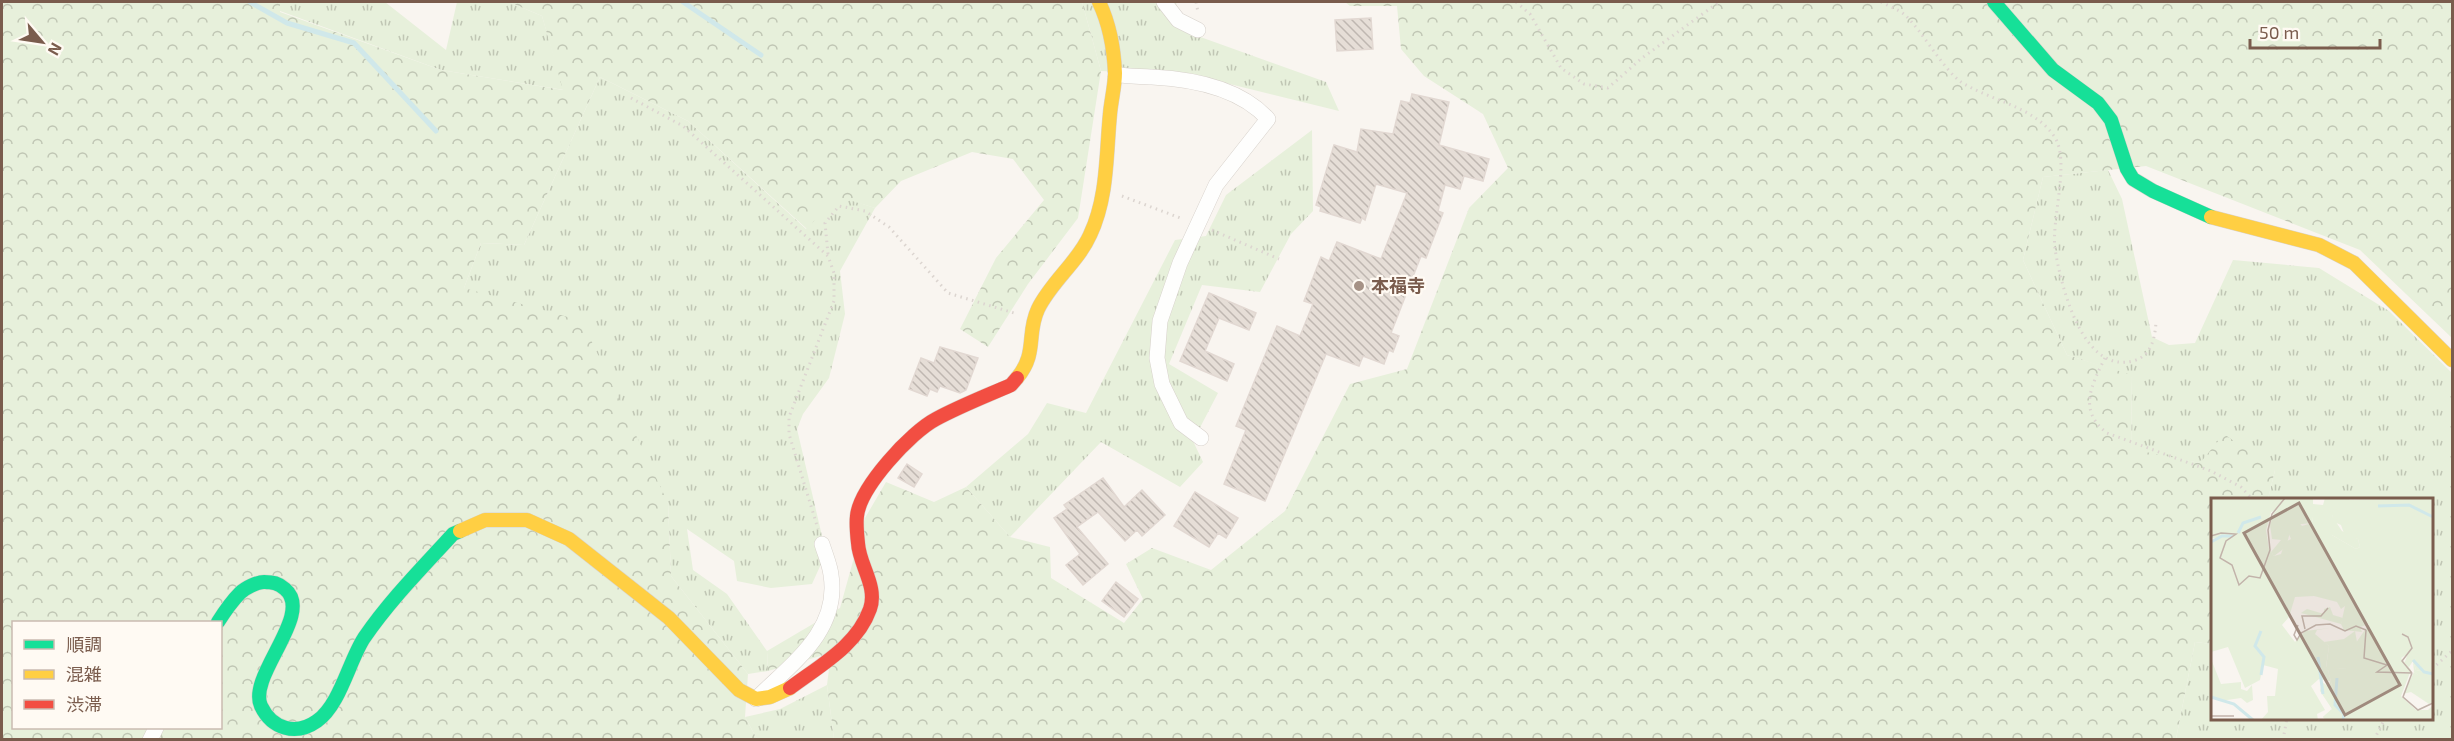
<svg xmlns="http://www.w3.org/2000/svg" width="2454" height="741" font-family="'Exo 2','Noto Sans JP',sans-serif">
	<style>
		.grass { fill: url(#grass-tufts) }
		.forest { fill: url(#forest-crowns); fill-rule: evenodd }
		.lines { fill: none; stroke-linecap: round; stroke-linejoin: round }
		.stream { stroke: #d0e8ea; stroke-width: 5 }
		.building { fill: url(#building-back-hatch); stroke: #e2d8d2; stroke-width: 1.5 }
		.street-casing { stroke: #d7d1cb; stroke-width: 16 }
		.fast-casing { stroke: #d9d2cb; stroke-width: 15 }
		.slow-casing { stroke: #d9d2cb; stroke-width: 15 }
		.jam-casing { stroke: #d9d2cb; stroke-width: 15 }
		.path { stroke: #dcd5d0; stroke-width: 3; stroke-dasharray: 1.5 4.5; stroke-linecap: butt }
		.street { stroke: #fefefd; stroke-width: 15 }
		.fast { stroke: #16e098; stroke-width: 14 }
		.slow { stroke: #ffcf43; stroke-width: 14 }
		.jam { stroke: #f24e42; stroke-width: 14 }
		.poi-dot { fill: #a69286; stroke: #fffaf3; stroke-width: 2 }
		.labels { text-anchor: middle; stroke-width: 4.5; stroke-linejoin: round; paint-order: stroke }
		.poi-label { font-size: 18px; font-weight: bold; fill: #7a5c4d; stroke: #fffaf3; text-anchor: start }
		.inset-river { fill: none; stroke: #d0e8ea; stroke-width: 3 }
		.inset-road { fill: none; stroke: #c2b3aa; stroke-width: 1.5 }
		.view { fill: #9f8a7d; fill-opacity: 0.15; stroke: #9f8a7d; stroke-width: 3 }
		.inset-edge { fill: none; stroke: #7a5c4d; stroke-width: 3 }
	</style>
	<defs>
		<pattern id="grass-tufts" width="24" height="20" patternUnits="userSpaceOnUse" patternTransform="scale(1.5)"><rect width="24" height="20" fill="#e7f0db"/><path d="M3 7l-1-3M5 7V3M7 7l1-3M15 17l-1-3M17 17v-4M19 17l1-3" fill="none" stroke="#c0c6b4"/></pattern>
		<pattern id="forest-crowns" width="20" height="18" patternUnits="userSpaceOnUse" patternTransform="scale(1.5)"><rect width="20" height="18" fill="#e7f0db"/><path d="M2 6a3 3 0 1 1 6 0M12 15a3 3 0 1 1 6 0" fill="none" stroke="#c0c6b4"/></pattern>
		<pattern id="building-back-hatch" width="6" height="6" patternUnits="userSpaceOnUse" patternTransform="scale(1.5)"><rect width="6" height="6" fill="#e6ded7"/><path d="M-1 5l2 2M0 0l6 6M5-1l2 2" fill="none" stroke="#bfb7b1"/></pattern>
	</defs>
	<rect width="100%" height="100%" fill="#f9f5f0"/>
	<!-- grass -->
	<path class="grass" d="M263,2H385L446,50L457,2H509L542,16L564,90L441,70L280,11Z
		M1082,2H1176L1181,30L1326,82L1339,111L1193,75L1101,71Z
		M600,77L688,121L806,229L836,195L875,208L840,271L845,314L829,378L803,414L797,429L826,553L812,584L771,588L737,581L734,561L687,529L693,570L727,594L767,651L768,671L748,674L671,576L668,503L464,288L481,243L524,245Z
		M1312,130L1313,211L1291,234L1260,292L1202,285L1169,364L1218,393L1193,441L1203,462L1180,487L1101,442L1010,537L966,487L1028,434L1047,403L1086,413L1175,240L1206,236L1226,195Z
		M2108,170L2122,199L2152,337L2169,345L2195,343L2233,260L2319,268L2389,311L2452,373V739H2176L2195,642L2212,644V718H2432V500L2268,499L2275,470L2200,463L2131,450L2132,376L2067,355L2023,260L2043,177Z
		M827,685L834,739H757L745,717L780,709Z"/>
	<!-- forest -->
	<path class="forest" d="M2,2H280V12L441,70L563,90L542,16L509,2H1082L1101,71L1078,218L1028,284L988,347L960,329L996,258L1044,200L1013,159L972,152L901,181L875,208L836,196L807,229L688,121L600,77L524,245L481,243L464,288L582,321L668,503L671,576L748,674L745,717L757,739H2ZM14,622H220V728H14Z
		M1345,2H2452V338L2360,250L2146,166L2043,177L2023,260L2067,355L2132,375L2131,449L2200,463L2224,434L2275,470L2268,499L2212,500V644L2195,642L2176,739H834L827,685L831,653L768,671L767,651L840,608L865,518L886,482L934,502L966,487L1010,537L1050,547L1051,578L1124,623L1143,599L1126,564L1152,548L1211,570L1285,511L1350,384L1407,369L1469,208L1508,168L1483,114L1424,76L1401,49L1397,6H1350Z"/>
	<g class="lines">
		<!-- stream -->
		<path class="stream" d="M250,2L287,23L354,43L436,131
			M683,2L761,55"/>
	</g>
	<!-- building -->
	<path class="building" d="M1371,18L1373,49L1337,51L1335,20Z
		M1412,94L1449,102L1439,145L1489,159L1483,181L1464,176L1460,189L1445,185L1438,211L1443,213L1426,258L1421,256L1391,333L1399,336L1393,352L1389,350L1384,364L1363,356L1359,366L1326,354L1265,501L1224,484L1246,430L1236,426L1277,326L1300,336L1313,304L1304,301L1321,257L1329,261L1337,242L1381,259L1407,193L1376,184L1365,220L1362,218L1360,223L1320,211L1321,207L1316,205L1334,145L1357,152L1361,129L1393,134L1401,101L1410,103Z
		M1209,293L1256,313L1249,330L1219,318L1205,351L1234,364L1227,381L1180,361Z
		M940,347L978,358L966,390L960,393L940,386L937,392L930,389L927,396L909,389L921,358L934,363Z
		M907,464L922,474L914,487L898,478Z
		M1103,478L1124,507L1142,490L1165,515L1142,536L1137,530L1125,541L1098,512L1077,527L1108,564L1083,585L1066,565L1080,554L1054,518L1067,509L1064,505Z
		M1195,492L1238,518L1226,538L1218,533L1209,547L1174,526Z
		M1116,582L1138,599L1124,617L1102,601Z"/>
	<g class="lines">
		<defs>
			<path id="street" d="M1164,2L1178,20L1198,30
				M1115,74C1128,77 1140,76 1152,77C1192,79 1240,88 1268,119L1216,185L1180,263L1160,321L1157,358L1162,384L1181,423L1201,438
				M756,699C791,664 840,631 831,575C830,565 825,554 822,544
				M150,740L156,728"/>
			<path id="fast" d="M1994,2L2053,70L2098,103L2111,120L2127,169L2133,179L2153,191L2211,217
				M218,622C225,611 231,602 240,593C245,588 257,582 264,582C273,582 278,583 285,589C315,614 247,676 261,706C272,729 296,736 317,721C340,705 349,661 364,638C390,600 422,568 453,534L460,531"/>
			<path id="slow" d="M2211,217L2319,245L2354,263L2452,360
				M1017,378C1038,353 1026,334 1038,309C1051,282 1078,262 1090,235C1108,197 1106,154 1110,114C1111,101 1115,86 1115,73C1114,50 1109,23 1099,2
				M460,531L485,520H527L569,539L669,618L739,690L756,699L770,697L790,688"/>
			<path id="jam" d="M790,688C819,666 857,646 870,609C878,586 859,565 858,543C857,534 856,524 857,516C860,487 911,432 936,419C960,406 986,396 1011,385L1017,378"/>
		</defs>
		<!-- street casing -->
		<use href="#street" class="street-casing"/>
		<!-- fast casing -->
		<use href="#fast" class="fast-casing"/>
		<!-- slow casing -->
		<use href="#slow" class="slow-casing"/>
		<!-- jam casing -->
		<use href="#jam" class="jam-casing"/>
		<!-- path -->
		<path class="path" d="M1196,2L1198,12
			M1516,2L1530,14L1561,68L1584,84L1608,88L1642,58L1719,2
			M1881,2C1889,6 1899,10 1905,15C1923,32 1943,69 1961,82C1991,101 2033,106 2054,136C2071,160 2051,219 2055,249C2061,286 2083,378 2136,360C2152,354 2155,337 2156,322
			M631,98L683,126L828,256L834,273V301L789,417V434L818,529
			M1122,196L1183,219
			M1212,230L1279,259
			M828,254L825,223L839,206L865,211L889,227L948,293L1014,313
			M2105,358C2091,386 2078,411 2107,433L2211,471L2241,487L2253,500
			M2432,669L2452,651
			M2283,740L2287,718
			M2374,740L2385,718"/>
		<!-- street -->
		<use href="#street" class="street"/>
		<!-- fast -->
		<use href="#fast" class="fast"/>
		<!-- slow -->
		<use href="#slow" class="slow"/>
		<!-- jam -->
		<use href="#jam" class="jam"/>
	</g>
	<!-- markers -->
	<circle class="poi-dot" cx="1359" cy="286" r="6"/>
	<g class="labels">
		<!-- poi labels -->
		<g class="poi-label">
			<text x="1371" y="292">本福寺</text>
		</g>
	</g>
	<!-- overview -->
	<g transform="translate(2211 498)">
		<rect width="222" height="222" fill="#f9f5f0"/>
		<path d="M77,0H102V6L112,7L114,0H140L121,18L131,33L147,41L149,49L145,51L121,37L102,19L101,25L81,27L75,49L63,58L60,54L70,42L61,41L59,27L63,15ZM119,109L122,117L132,120L130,126L90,115L96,111L113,116V111ZM144,133L146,144L153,134L136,171L115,170L118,148L113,144L133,141ZM204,151L220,156L222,176L205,172L202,163L198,169L193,166L196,158L191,156ZM117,172L123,196V207L115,222L112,219L121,211L109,193L111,184L118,189L119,183H115L113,176ZM203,174L214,181L212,190L222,198V204L218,206L200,194L192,196Z" fill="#e7f0db"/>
		<path d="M0,0H77L69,11L60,14L55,32L58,51L63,58L70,56L74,44L80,41L75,29L86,22L91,28L101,25L102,19L96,16L105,13L117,19L121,37L145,51L149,49L147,41L134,38L130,27L123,24L121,18L130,2L222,0V166L220,156L211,158L204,151L190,160L200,172L190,198L205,212H217L222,207V222H115L112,219L121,211L116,200L123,196L117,172L113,182L108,181L100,188L114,212L106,216L107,222H50L57,214L56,198H64L67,171L52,167L49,182L34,190L17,149L0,154V45L7,41L0,40ZM103,98L126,104L130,111L134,108L130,126L133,132L151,134L149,129L158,126L134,161L136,171L115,169L118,148L104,136L106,132L119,130L94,133L84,144L71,127L78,119L84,99ZM0,161L10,186L30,184V191L36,193L41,187L42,202L36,205L30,200L9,203L0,199ZM202,163L205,172L222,176V198L213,196L206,187L207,182H214L203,174Z" fill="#e7f0db" fill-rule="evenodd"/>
		<path class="inset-river" d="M167,8L198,7L222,19M27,35L32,25L50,19M0,44L11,38H22M50,133L44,148L53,159L50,177M107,159L112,196M202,162L213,174L222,176M126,180L124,207L133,216L132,222M0,199L23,206L42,222"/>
		<path class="inset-road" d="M0,38L10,35L25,36L15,43L9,60L21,67L28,87L38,78L49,80L59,52L57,32L61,16L74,0M87,127L83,137L86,142L90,135L105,127L119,126L134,133L145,128L155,132M94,131L91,118H110L117,110M155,132L153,160L176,167L166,174L201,175M191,136L197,139L201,150L191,163L201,175M201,175L192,199L207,212L222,205M0,218H23"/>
		<path class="view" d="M88,5L189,187L134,217L33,35Z"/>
		<rect width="222" height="222" class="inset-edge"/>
	</g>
	<!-- border -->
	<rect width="2454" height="741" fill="none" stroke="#7a5c4d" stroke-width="6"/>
	<!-- legend -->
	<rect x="12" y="621" width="210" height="108" fill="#fffaf3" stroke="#cabbb1" stroke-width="1.5"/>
	<rect x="24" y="640" width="30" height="9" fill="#16e098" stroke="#cabbb1" stroke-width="1.5"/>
	<text x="66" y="651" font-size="18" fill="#7a5c4d">順調</text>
	<rect x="24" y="670" width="30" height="9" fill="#ffcf43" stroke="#cabbb1" stroke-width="1.5"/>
	<text x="66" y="681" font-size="18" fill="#7a5c4d">混雑</text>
	<rect x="24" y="700" width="30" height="9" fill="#f24e42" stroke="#cabbb1" stroke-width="1.5"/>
	<text x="66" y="711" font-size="18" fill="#7a5c4d">渋滞</text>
	<!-- north arrow -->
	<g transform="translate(42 42) rotate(119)" stroke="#fffaf3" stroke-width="4.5" paint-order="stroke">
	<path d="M0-4.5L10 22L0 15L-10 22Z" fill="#7a5c4d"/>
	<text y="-9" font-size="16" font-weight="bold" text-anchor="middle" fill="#7a5c4d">N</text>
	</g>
	<!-- scale -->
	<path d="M2250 39v9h130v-9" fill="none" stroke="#7a5c4d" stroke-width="3"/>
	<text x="2259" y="39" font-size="18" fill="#7a5c4d" stroke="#fffaf3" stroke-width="4.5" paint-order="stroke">50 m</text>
</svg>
